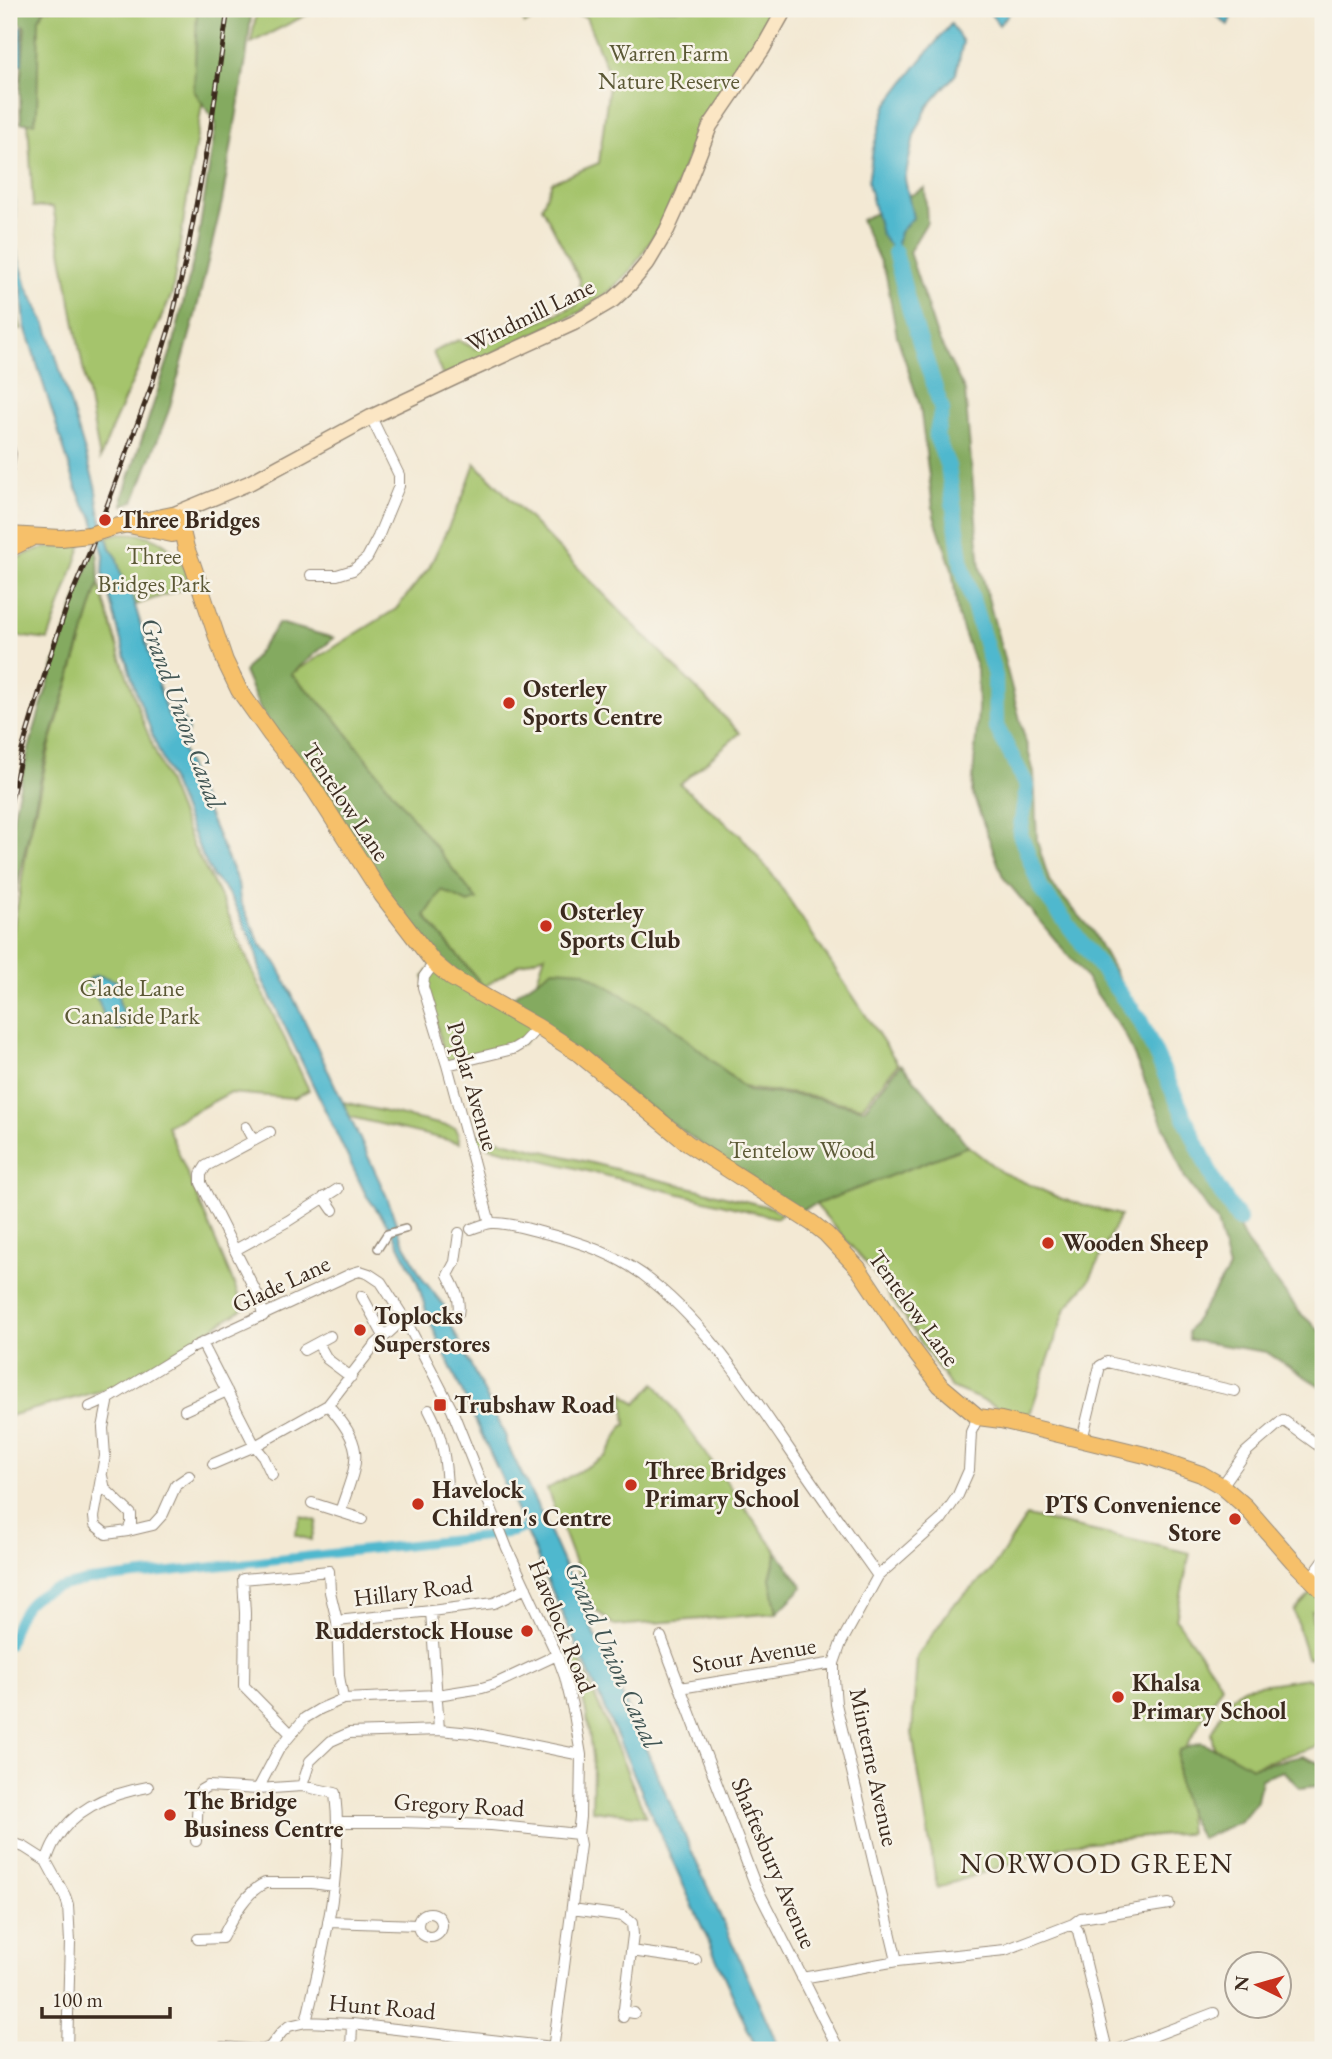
<svg xmlns="http://www.w3.org/2000/svg" width="1332" height="2059" font-family="'EB Garamond',serif">
	<style>
		.green { fill: #a5c46c; stroke: #707745; stroke-width: 2 }
		.forest { fill: #84aa60; stroke: #606a3f; stroke-width: 2 }
		.water { fill: #50b8ce; stroke: #467176; stroke-width: 2 }
		.lines { fill: none; stroke-linecap: round; stroke-linejoin: round }
		.canal { stroke: #50b8ce; stroke-width: 9 }
		.river { stroke: #50b8ce; stroke-width: 16 }
		.pedestrian-casing { stroke: #978a79; stroke-width: 10 }
		.minor-casing { stroke: #978a79; stroke-width: 12 }
		.secondary-casing { stroke: #978a79; stroke-width: 17 }
		.primary-casing { stroke: #978a79; stroke-width: 18 }
		.pedestrian { stroke: #fff; stroke-width: 7 }
		.minor { stroke: #fff; stroke-width: 10 }
		.secondary { stroke: #fbe6c4; stroke-width: 14 }
		.primary { stroke: #f6c06b; stroke-width: 16 }
		.rail-casing { stroke: #3b2a1e; stroke-width: 5 }
		.rail { stroke: #f7f3e8; stroke-width: 2.5; stroke-dasharray: 8; stroke-linecap: butt }
		.primary-bridge-casing { stroke: #978a79; stroke-width: 18; stroke-linecap: butt }
		.primary-bridge { stroke: #f6c06b; stroke-width: 16 }
		.poi-dot { fill: #c8321e; stroke: #f7f3e8; stroke-width: 2.5 }
		.labels { text-anchor: middle; stroke-width: 5; stroke-linejoin: round; paint-order: stroke }
		.park-label { font-size: 24px; fill: #5b5835; stroke: #f7f3e8 }
		.street-label { font-size: 24px; fill: #3b2a1e; stroke: #f7f3e8 }
		.poi-label { font-size: 24px; font-weight: bold; fill: #3b2a1e; stroke: #f7f3e8; text-anchor: start }
		.water-label { font-size: 26px; font-style: italic; fill: #415553; stroke: #f7f3e8 }
		.quarter-label { font-size: 28px; letter-spacing: 2px; fill: #3b2a1e; stroke: #f7f3e8 }
	</style>
	<rect width="100%" height="100%" fill="#f7f3e8"/>
	<filter id="ink" filterUnits="userSpaceOnUse"><feTurbulence type="fractalNoise" baseFrequency=".0143" numOctaves="2"/><feDisplacementMap in="SourceGraphic" scale="14" xChannelSelector="R" yChannelSelector="G"/><feConvolveMatrix kernelMatrix="1 2 1 2 8 2 1 2 1" color-interpolation-filters="sRGB"/></filter>
	<filter id="wash" filterUnits="userSpaceOnUse"><feTurbulence type="fractalNoise" baseFrequency=".00686" numOctaves="4" result="noise"/><feDisplacementMap in="SourceGraphic" scale="28" xChannelSelector="R" yChannelSelector="G"/><feGaussianBlur stdDeviation="1.57" result="paint"/><feColorMatrix in="noise" values="0 0 0 0 0 0 0 0 0 0 0 0 0 0 0 0 0 1.4 0 .05"/><feComposite in="paint" operator="in"/></filter>
	<g filter="url(#wash)">
		<rect width="100%" height="100%" fill="#f3e9d4"/>
		<!-- green -->
		<path class="green" d="M23,9H217L172,294L116,418L100,459L53,207H33L22,18Z
			M257,9H318L251,43Z
			M517,9H555L525,24Z
			M568,9H777L709,112L690,150L670,206L658,230L631,270L611,290L580,312L443,377L433,352L458,340L476,349L577,305L580,280L542,207L552,182L599,163L610,77L586,17L571,14Z
			M9,281L21,329L9,332Z
			M475,463L740,733L680,784L740,835L775,878L898,1064L862,1107L805,1095L751,1089L654,1056L537,979L545,955L518,965L484,987L424,916L291,674L396,609L429,568L463,496Z
			M121,533C162,533 178,549 192,586L135,605L129,585L124,586L116,556L110,548L107,536Z
			M82,544L48,640L9,635V562L38,549Z
			M99,583L121,658L142,719L194,848L222,900L252,970L309,1090L294,1098L229,1093L167,1126L244,1308L122,1385L9,1416V955L28,842L51,741Z
			M434,963L538,1027L523,1043L447,1065L424,977Z
			M343,1102L456,1128L460,1143L350,1117Z
			M475,1134L773,1208L781,1214L777,1218L478,1144Z
			M968,1146L1001,1172L1062,1199L1120,1215L1089,1281L1066,1308L1028,1420L951,1387L871,1269L815,1204Z
			M655,1383L777,1552L770,1578L777,1613L615,1626L591,1606L547,1489L606,1456L623,1426L626,1425L623,1393L636,1404Z
			M301,1516L317,1521L311,1540L295,1535Z
			M1027,1516L1190,1553L1176,1619L1222,1685L1181,1756L1189,1833L1070,1844L937,1888L912,1733L917,1657L952,1606L991,1571Z
			M1313,1592L1323,1602V1609L1311,1611L1317,1647L1323,1646V1655L1307,1658L1294,1611Z
			M579,1659L646,1816L592,1810L593,1765L587,1716L573,1660Z
			M1308,1678L1315,1681L1323,1690V1744L1242,1770L1222,1763L1213,1744L1211,1733C1220,1717 1228,1695 1245,1687Z"/>
		<!-- forest -->
		<path class="forest" d="M9,9H45L39,19L37,113L34,123H21L20,92L25,27L9,15Z
			M197,9H252L246,59L222,202L195,316L169,410L134,501L123,505V496L174,342L198,240L216,123L194,91Z
			M925,188L927,222L909,252L937,336L965,391L980,567L1034,773L1037,841L1050,883L1092,930L1124,989L1246,1242L1301,1314L1323,1333V1388L1266,1352L1189,1340L1188,1332L1229,1269L1217,1222L1185,1178L1126,1036L1078,967L1003,877L972,792L978,711L977,669L958,616L952,569L934,516L920,406L897,336L886,275L861,220Z
			M95,545L98,558L99,583L47,751L9,922C9,896 5,867 9,842C25,740 62,642 95,545Z
			M279,623L334,638L291,674L330,712L477,900L468,903L442,890L425,916L484,987L474,988L451,975L390,897L261,711L244,672Z
			M553,969L583,971L669,1024L748,1091L805,1096L864,1109L901,1064L923,1089L968,1146L796,1212L503,1003Z
			M777,1552L803,1587L777,1613L770,1578Z
			M1201,1743L1229,1754L1252,1767L1303,1756L1323,1765V1785L1300,1788L1283,1771L1261,1779L1257,1801L1241,1821L1201,1839C1185,1812 1173,1781 1179,1750Z"/>
		<!-- water -->
		<path class="water" d="M987,9H1013L999,25Z
			M1209,9H1234L1228,25Z
			M951,24L963,42L956,74L928,106L914,136L905,179L913,218L900,232L895,252L881,234L868,183L873,149L886,106L921,60Z
			M21,27L22,64H9V28Z
			M9,133L16,220L14,242L27,287L47,327L95,485L100,516L110,548L116,556L124,586L129,585L164,704L169,717L184,720L188,732L182,740L181,746L193,779L238,883L240,901L261,945L276,962L310,1032L387,1197L400,1235L422,1278L445,1307L452,1327L506,1437V1442L541,1513L780,2050H757L504,1483L429,1320L417,1281L391,1229L366,1195L262,979L255,948L234,903L225,889L213,877L201,853L156,744L134,686L120,637L103,574L104,555L92,516L83,504L76,487L25,326L22,291L9,244Z
			M97,975L117,981C119,988 118,994 119,1001C121,1010 127,1016 127,1026L123,1029L118,1030L106,1022L99,1002L88,986L89,979Z"/>
		<g class="lines">
			<!-- canal -->
			<path class="canal" d="M9,1645C24,1593 38,1592 86,1581L497,1535L515,1532L531,1525"/>
			<!-- river -->
			<path class="river" d="M895,252L910,311L942,410L936,436L948,466L962,566L995,676L996,726L1027,786L1020,834L1041,889L1140,1020L1216,1185L1239,1220"/>
		</g>
	</g>
	<g filter="url(#ink)">
		<g class="lines">
			<defs>
				<path id="pedestrian" d="M378,1248L387,1234L405,1229"/>
				<path id="minor" d="M9,446L11,454L9,468
					M311,575H337L353,570L367,558L378,537L399,486V475L371,417
					M434,963L424,977L423,987L447,1065L490,1223
					M447,1065L513,1049L523,1043L538,1027
					M246,1127L253,1140
					M324,1197L333,1210
					M471,1229C477,1227 484,1224 491,1223C508,1222 527,1229 544,1233C578,1241 612,1253 642,1274C701,1318 742,1380 783,1440C814,1486 846,1531 878,1576
					M235,1250L288,1221L338,1189
					M362,1296L384,1336
					M458,1314C461,1299 455,1288 448,1275L455,1262L459,1233
					M263,1316L260,1300L201,1183V1174L206,1166L270,1132
					M202,1343L255,1446L263,1456L272,1475
					M318,1343L327,1359L351,1377
					M194,1347L353,1273L360,1271L369,1274L381,1282L406,1321L452,1410L507,1548L557,1655L565,1677L574,1714L581,1755L580,1817L578,1834L580,1845L553,2050
					M304,1350L330,1336
					M328,1405C368,1450 357,1460 340,1512
					M90,1407L110,1398L187,1351
					M185,1410L227,1391
					M429,1410C443,1436 446,1462 447,1490
					M1082,1440L1100,1366L1107,1362L1235,1391
					M213,1464L255,1446L328,1405L373,1347L396,1326L406,1321
					M102,1476L105,1489L131,1514V1523L128,1531L106,1534L95,1525L94,1517L105,1456L103,1428L108,1403L107,1399
					M1222,1486L1246,1452L1283,1420L1323,1449
					M312,1503L362,1519
					M128,1531L153,1525L163,1514L176,1485L189,1476
					M1310,1579L1323,1561
					M431,1611L439,1730
					M661,1637L755,1884L839,2050
					M680,1688L834,1663
					M343,1699L339,1676L337,1621L431,1611L494,1603L526,1588
					M291,1734L244,1686L245,1613L243,1579L329,1571L330,1592L337,1621
					M302,1786L310,1761L331,1741L349,1733L439,1730L472,1733L581,1755
					M258,1789L279,1749L305,1718L320,1709L343,1699L437,1695L482,1688L495,1684L557,1655
					M339,1822H400L491,1825L578,1834
					M196,1841L198,1795L201,1790L208,1786L258,1789L302,1786L335,1793C344,1871 324,1947 306,2022
					M9,1842L24,1847L46,1861L65,1896L68,1905L70,1942L67,2050
					M46,1861C49,1854 51,1847 55,1841C74,1808 112,1793 148,1787
					M572,1909L623,1916L632,1923L633,1935L623,2017
					M418 1925a12 12 0 1 1 24 0a12 12 0 1 1-24 0Z
					M328,1922L418,1925
					M1073,1924L1078,1931L1107,2050
					M198,1939L222,1938C232,1919 245,1892 265,1883H312L334,1886
					M631,1951L696,1960
					M897,1961L836,1704L834,1679V1663L841,1643L878,1576L941,1520L958,1495L969,1470L971,1432L978,1417
					M802,1978L897,1961L1005,1950L1073,1924L1081,1918L1169,1904
					M623,2011L634,2013
					M216,2050L222,2047L262,2050L270,2047L282,2032L289,2026L306,2022L352,2024L553,2047
					M351,2050L352,2024
					M1117,2050L1214,2013"/>
				<path id="secondary" d="M172,515L249,483L371,417L460,375L574,323L613,300L629,285L648,262L667,230L683,195L710,126L762,50L785,9"/>
				<path id="primary" d="M114,527L172,515L178,517L181,526L178,532L172,534L129,525
					M181,527L186,548L193,566L225,661L239,690L271,735L314,789L382,895L434,963L452,978L538,1027L578,1053L687,1143L812,1223L826,1234L858,1268L908,1343L940,1385L978,1417L1001,1420L1145,1455L1201,1474L1222,1486L1245,1506L1293,1561L1323,1591
					M9,535L61,538L89,535
					M9,549L31,538"/>
			</defs>
			<!-- pedestrian casing -->
			<use href="#pedestrian" class="pedestrian-casing"/>
			<!-- minor casing -->
			<use href="#minor" class="minor-casing"/>
			<!-- secondary casing -->
			<use href="#secondary" class="secondary-casing"/>
			<!-- primary casing -->
			<use href="#primary" class="primary-casing"/>
			<!-- pedestrian -->
			<use href="#pedestrian" class="pedestrian"/>
			<!-- minor -->
			<use href="#minor" class="minor"/>
			<!-- secondary -->
			<use href="#secondary" class="secondary"/>
			<!-- primary -->
			<use href="#primary" class="primary"/>
			<defs>
				<path id="rail" d="M9,810L22,750L50,657L67,606L91,549L151,387L171,323L186,258L210,132L228,9"/>
			</defs>
			<!-- rail casing -->
			<use href="#rail" class="rail-casing"/>
			<!-- rail -->
			<use href="#rail" class="rail"/>
			<defs>
				<path id="primary-bridge" d="M89,535L114,527"/>
			</defs>
			<!-- primary-bridge casing -->
			<use href="#primary-bridge" class="primary-bridge-casing"/>
			<!-- primary-bridge -->
			<use href="#primary-bridge" class="primary-bridge"/>
		</g>
	</g>
	<!-- markers -->
	<g class="poi-dot">
		<circle cx="105" cy="520" r="7"/>
		<circle cx="509" cy="703" r="7"/>
		<circle cx="546" cy="926" r="7"/>
		<circle cx="1048" cy="1243" r="7"/>
		<circle cx="360" cy="1330" r="7"/>
		<rect x="433" y="1398" width="14" height="14" rx="3.5"/>
		<circle cx="631" cy="1485" r="7"/>
		<circle cx="418" cy="1504" r="7"/>
		<circle cx="1235" cy="1519" r="7"/>
		<circle cx="527" cy="1631" r="7"/>
		<circle cx="1118" cy="1697" r="7"/>
		<circle cx="170" cy="1815" r="7"/>
	</g>
	<g class="labels">
		<!-- park labels -->
		<g class="park-label">
			<text x="669" y="61">Warren Farm<tspan x="669" dy="28">Nature Reserve</tspan></text>
			<text x="154" y="564">Three<tspan x="154" dy="28">Bridges Park</tspan></text>
			<text x="132" y="996">Glade Lane<tspan x="132" dy="28">Canalside Park</tspan></text>
			<text x="802" y="1158">Tentelow Wood</text>
		</g>
		<!-- street labels -->
		<g class="street-label">
			<text transform="translate(530 315) rotate(-26)" y="8">Windmill Lane</text>
			<text transform="translate(346 802) rotate(56)" y="8">Tentelow Lane</text>
			<text transform="translate(473 1086) rotate(74)" y="8">Poplar Avenue</text>
			<text transform="translate(281 1284) rotate(-25)" y="8">Glade Lane</text>
			<text transform="translate(914 1308) rotate(54)" y="8">Tentelow Lane</text>
			<text transform="translate(413 1591) rotate(-7)" y="8">Hillary Road</text>
			<text transform="translate(562 1626) rotate(68)" y="8">Havelock Road</text>
			<text transform="translate(754 1655) rotate(-9)" y="8">Stour Avenue</text>
			<text transform="translate(874 1767) rotate(78)" y="8">Minterne Avenue</text>
			<text transform="translate(459 1805) rotate(3)" y="8">Gregory Road</text>
			<text transform="translate(774 1863) rotate(67)" y="8">Shaftesbury Avenue</text>
			<text transform="translate(382 2007) rotate(5)" y="8">Hunt Road</text>
		</g>
		<!-- poi labels -->
		<g class="poi-label">
			<text x="119" y="528">Three Bridges</text>
			<text x="523" y="697">Osterley<tspan x="523" dy="28">Sports Centre</tspan></text>
			<text x="560" y="920">Osterley<tspan x="560" dy="28">Sports Club</tspan></text>
			<text x="1062" y="1251">Wooden Sheep</text>
			<text x="374" y="1324">Toplocks<tspan x="374" dy="28">Superstores</tspan></text>
			<text x="454" y="1413">Trubshaw Road</text>
			<text x="645" y="1479">Three Bridges<tspan x="645" dy="28">Primary School</tspan></text>
			<text x="432" y="1498">Havelock<tspan x="432" dy="28">Children's Centre</tspan></text>
			<text x="1221" y="1513" text-anchor="end">PTS Convenience<tspan x="1221" dy="28">Store</tspan></text>
			<text x="513" y="1639" text-anchor="end">Rudderstock House</text>
			<text x="1132" y="1691">Khalsa<tspan x="1132" dy="28">Primary School</tspan></text>
			<text x="184" y="1809">The Bridge<tspan x="184" dy="28">Business Centre</tspan></text>
		</g>
		<!-- water labels -->
		<g class="water-label">
			<text transform="translate(183 713) rotate(70)" y="9">Grand Union Canal</text>
			<text transform="translate(613 1655) rotate(66)" y="9">Grand Union Canal</text>
		</g>
		<!-- quarter labels -->
		<g class="quarter-label">
			<text x="1097" y="1873">NORWOOD GREEN</text>
		</g>
	</g>
	<!-- margin -->
	<rect width="1332" height="2059" fill="none" stroke="#f7f3e8" stroke-width="35"/>
	<!-- north arrow -->
	<g transform="translate(1258 1985) rotate(275)"><circle r="33" fill="#f7f3e8" stroke="#aca397" stroke-width="2"/>
	<path d="M0-5L12 26L0 18L-12 26Z" fill="#c8321e"/>
	<text y="-10" font-size="19" font-weight="bold" text-anchor="middle" fill="#3b2a1e">N</text>
	</g>
	<!-- scale -->
	<path d="M42 2007v10h128v-10" fill="none" stroke="#3b2a1e" stroke-width="3.5"/>
	<text x="52" y="2007" font-size="21" fill="#3b2a1e" stroke="#f7f3e8" stroke-width="5" paint-order="stroke">100 m</text>
</svg>
